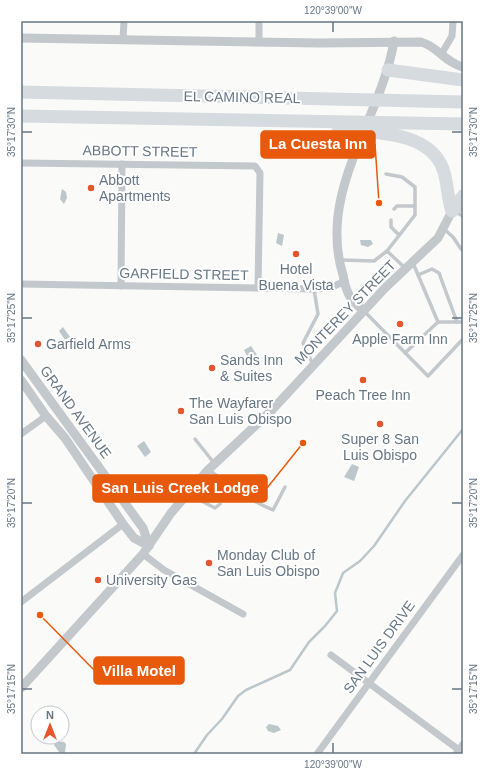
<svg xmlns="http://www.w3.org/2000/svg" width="484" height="775" font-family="Helvetica,sans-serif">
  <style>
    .water { fill: #bbc7cb }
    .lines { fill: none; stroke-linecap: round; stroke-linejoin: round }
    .stream { stroke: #bbc7cb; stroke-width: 2.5 }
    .service { stroke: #c3c8cc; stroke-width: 3.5 }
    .minor { stroke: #c3c8cc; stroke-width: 7 }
    .tertiary { stroke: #c3c8cc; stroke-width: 9 }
    .motorway { stroke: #d6dbdf; stroke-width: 13 }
    .ticks { fill: none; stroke: #657683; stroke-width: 1.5 }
    .poi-dot { fill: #e4572e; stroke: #fff; stroke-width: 1.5 }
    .labels { text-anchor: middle; stroke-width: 4; stroke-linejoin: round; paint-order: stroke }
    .street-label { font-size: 14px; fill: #657683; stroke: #fff }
    .poi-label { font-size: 14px; fill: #657683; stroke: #fff; text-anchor: start }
    .leader { fill: none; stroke: #e8590c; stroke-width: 1.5 }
    .callout-dot { fill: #e8590c; stroke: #fff; stroke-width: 1.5 }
    .callout { fill: #e8590c; stroke: #e8590c; stroke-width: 1.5 }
    .callout-label { font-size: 15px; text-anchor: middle; font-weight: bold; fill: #fff }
    .neatline { fill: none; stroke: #657683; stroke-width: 1.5 }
    .ticks-label { font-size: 10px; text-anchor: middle; fill: #657683 }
  </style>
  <rect width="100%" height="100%" fill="#fafaf8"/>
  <g class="water">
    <path d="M62,189l4,3 1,6 -3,6 -4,-5z"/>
    <path d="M278,233l6,2 -2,11 -6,-3z"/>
    <path d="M360,240h11l2,4 -5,3 -7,-2z"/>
    <path d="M63,327l7,10 -5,3 -6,-9z"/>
    <path d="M251,346l8,12 -8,6 -7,-14z"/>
    <path d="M144,441l7,11 -6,5 -8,-11z"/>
    <path d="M352,464l7,3 -5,14 -10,-4z"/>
    <path d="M269,724l9,2 3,4 -7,3 -6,-2 -2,-4z"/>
    <path d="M55,741l9,1 2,2 -1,9 -6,-1 -5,-7z"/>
  </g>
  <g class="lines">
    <path class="stream" d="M194,754l13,-19 15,-16 16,-23 8,-6 44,-20 19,-28 16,-16 12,-15 -2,-18 8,-20 17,-12 14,-15 31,-45 58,-72"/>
    <g class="service">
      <path d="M386,174l16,3 13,10v28l-28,36"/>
      <path d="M394,209l3,-3h18"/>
      <path d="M455,212l8,4"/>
      <path d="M391,220v7l8,8"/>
      <path d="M444,229l9,8 8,12"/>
      <path d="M342,260l32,1 13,-10 18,17"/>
      <path d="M418,275l14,-6 7,4 18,49"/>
      <path d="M364,311l64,65 35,-37"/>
      <path d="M438,322h25"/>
      <path d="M405,353l33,-31 -25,-59"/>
      <path d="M313,365l-10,-22 15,-29 -4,-25"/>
      <path d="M195,439l19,24"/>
      <path d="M209,470c21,16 40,30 64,40l12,-23"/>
      <path d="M188,494l27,14 5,-4"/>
      <path d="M229,495l6,-5"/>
    </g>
    <g class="minor">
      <path d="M123,39l1,-18"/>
      <path d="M259,41v-20"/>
      <path d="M442,53l10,-17 1,-15"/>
      <path d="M21,163l234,3 5,7 -2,115"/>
      <path d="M21,284l293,5 16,-1 15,-7"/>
      <path d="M121,286l1,-122"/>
      <path d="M21,434l25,-18"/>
      <path d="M143,554l21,16 79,44"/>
      <path d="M21,602l102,-78"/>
      <path d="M331,655l132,98"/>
      <path d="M317,754l146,-199"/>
      <path d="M456,754l7,-10"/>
    </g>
    <g class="tertiary">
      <path d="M21,38l298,5 102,-1c16,4 25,21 42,25"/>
      <path d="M363,311c-4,-5 -11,-10 -14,-16 -3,-6 -5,-14 -6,-20 -26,-84 38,-155 51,-234"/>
      <path d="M21,360l122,168 6,18"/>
      <path d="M21,380l25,36 19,22 58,86 11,14 15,8"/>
      <path d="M21,688l122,-134 28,-41 37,-43 64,-60 113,-122 53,-50 14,-27 5,-2"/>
    </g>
    <g class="motorway">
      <path d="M388,70l75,10"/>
      <path d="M21,92l442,10"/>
      <path d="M21,116l442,8"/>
      <path d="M338,127l3,2c34,4 88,2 102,40 5,14 4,28 9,42"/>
      <path d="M452,211l11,-15"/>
    </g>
  </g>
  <path class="ticks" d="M333,22v10M22,132h10M452,132h10M22,318h10M452,318h10M22,503h10M452,503h10M22,689h10M452,689h10M333,743v10"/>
  <g class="poi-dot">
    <circle cx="91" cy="188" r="4"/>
    <circle cx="296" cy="254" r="4"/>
    <circle cx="400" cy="324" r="4"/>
    <circle cx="38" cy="344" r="4"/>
    <circle cx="212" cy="368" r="4"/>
    <circle cx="363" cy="380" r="4"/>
    <circle cx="181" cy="411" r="4"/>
    <circle cx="380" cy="424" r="4"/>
    <circle cx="209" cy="563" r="4"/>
    <circle cx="98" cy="580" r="4"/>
  </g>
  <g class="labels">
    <g class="street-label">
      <text transform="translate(242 97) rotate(1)" y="5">EL CAMINO REAL</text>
      <text transform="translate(140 151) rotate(1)" y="5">ABBOTT STREET</text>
      <text transform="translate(184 274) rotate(1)" y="5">GARFIELD STREET</text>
      <text transform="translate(345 312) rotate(-46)" y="5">MONTEREY STREET</text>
      <text transform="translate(76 412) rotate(54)" y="5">GRAND AVENUE</text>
      <text transform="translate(379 647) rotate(-54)" y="5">SAN LUIS DRIVE</text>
    </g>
    <g class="poi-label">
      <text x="99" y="185">Abbott<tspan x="99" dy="16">Apartments</tspan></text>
      <text x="296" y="274" text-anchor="middle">Hotel<tspan x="296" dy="16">Buena Vista</tspan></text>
      <text x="400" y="344" text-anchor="middle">Apple Farm Inn</text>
      <text x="46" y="349">Garfield Arms</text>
      <text x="220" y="365">Sands Inn<tspan x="220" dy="16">&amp; Suites</tspan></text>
      <text x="363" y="400" text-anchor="middle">Peach Tree Inn</text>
      <text x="189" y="408">The Wayfarer<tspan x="189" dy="16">San Luis Obispo</tspan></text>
      <text x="380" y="444" text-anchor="middle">Super 8 San<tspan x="380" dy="16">Luis Obispo</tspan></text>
      <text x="217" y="560">Monday Club of<tspan x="217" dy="16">San Luis Obispo</tspan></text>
      <text x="106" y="585">University Gas</text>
    </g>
  </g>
  <path class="leader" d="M379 203L375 144M303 443L267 488M40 615L94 670"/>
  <g class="callout-dot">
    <circle cx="379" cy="203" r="4"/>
    <circle cx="303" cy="443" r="4"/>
    <circle cx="40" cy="615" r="4"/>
  </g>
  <g class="callout">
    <rect x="261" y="131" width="114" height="27" rx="4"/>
    <rect x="93" y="475" width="174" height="27" rx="4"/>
    <rect x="94" y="657" width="90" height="27" rx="4"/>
  </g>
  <g class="callout-label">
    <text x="318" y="149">La Cuesta Inn</text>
    <text x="180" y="493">San Luis Creek Lodge</text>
    <text x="139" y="676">Villa Motel</text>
  </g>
  <rect width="484" height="775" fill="none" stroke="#ffffff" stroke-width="44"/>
  <g transform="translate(50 725)"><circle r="19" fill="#ffffff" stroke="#c1c8cd"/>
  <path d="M0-3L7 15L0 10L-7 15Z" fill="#e4572e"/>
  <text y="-6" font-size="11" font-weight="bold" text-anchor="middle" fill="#657683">N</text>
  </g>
  <rect x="22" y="22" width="440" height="731" class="neatline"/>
  <g class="ticks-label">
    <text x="333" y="14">120°39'00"W</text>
    <text transform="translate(11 132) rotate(-90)" y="4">35°17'30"N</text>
    <text transform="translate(473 132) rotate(-90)" y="4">35°17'30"N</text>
    <text transform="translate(11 318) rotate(-90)" y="4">35°17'25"N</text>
    <text transform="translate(473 318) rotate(-90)" y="4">35°17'25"N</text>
    <text transform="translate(11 503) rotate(-90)" y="4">35°17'20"N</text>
    <text transform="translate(473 503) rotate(-90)" y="4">35°17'20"N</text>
    <text transform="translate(11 689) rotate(-90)" y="4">35°17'15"N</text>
    <text transform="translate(473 689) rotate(-90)" y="4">35°17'15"N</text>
    <text x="333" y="768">120°39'00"W</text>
  </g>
</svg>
